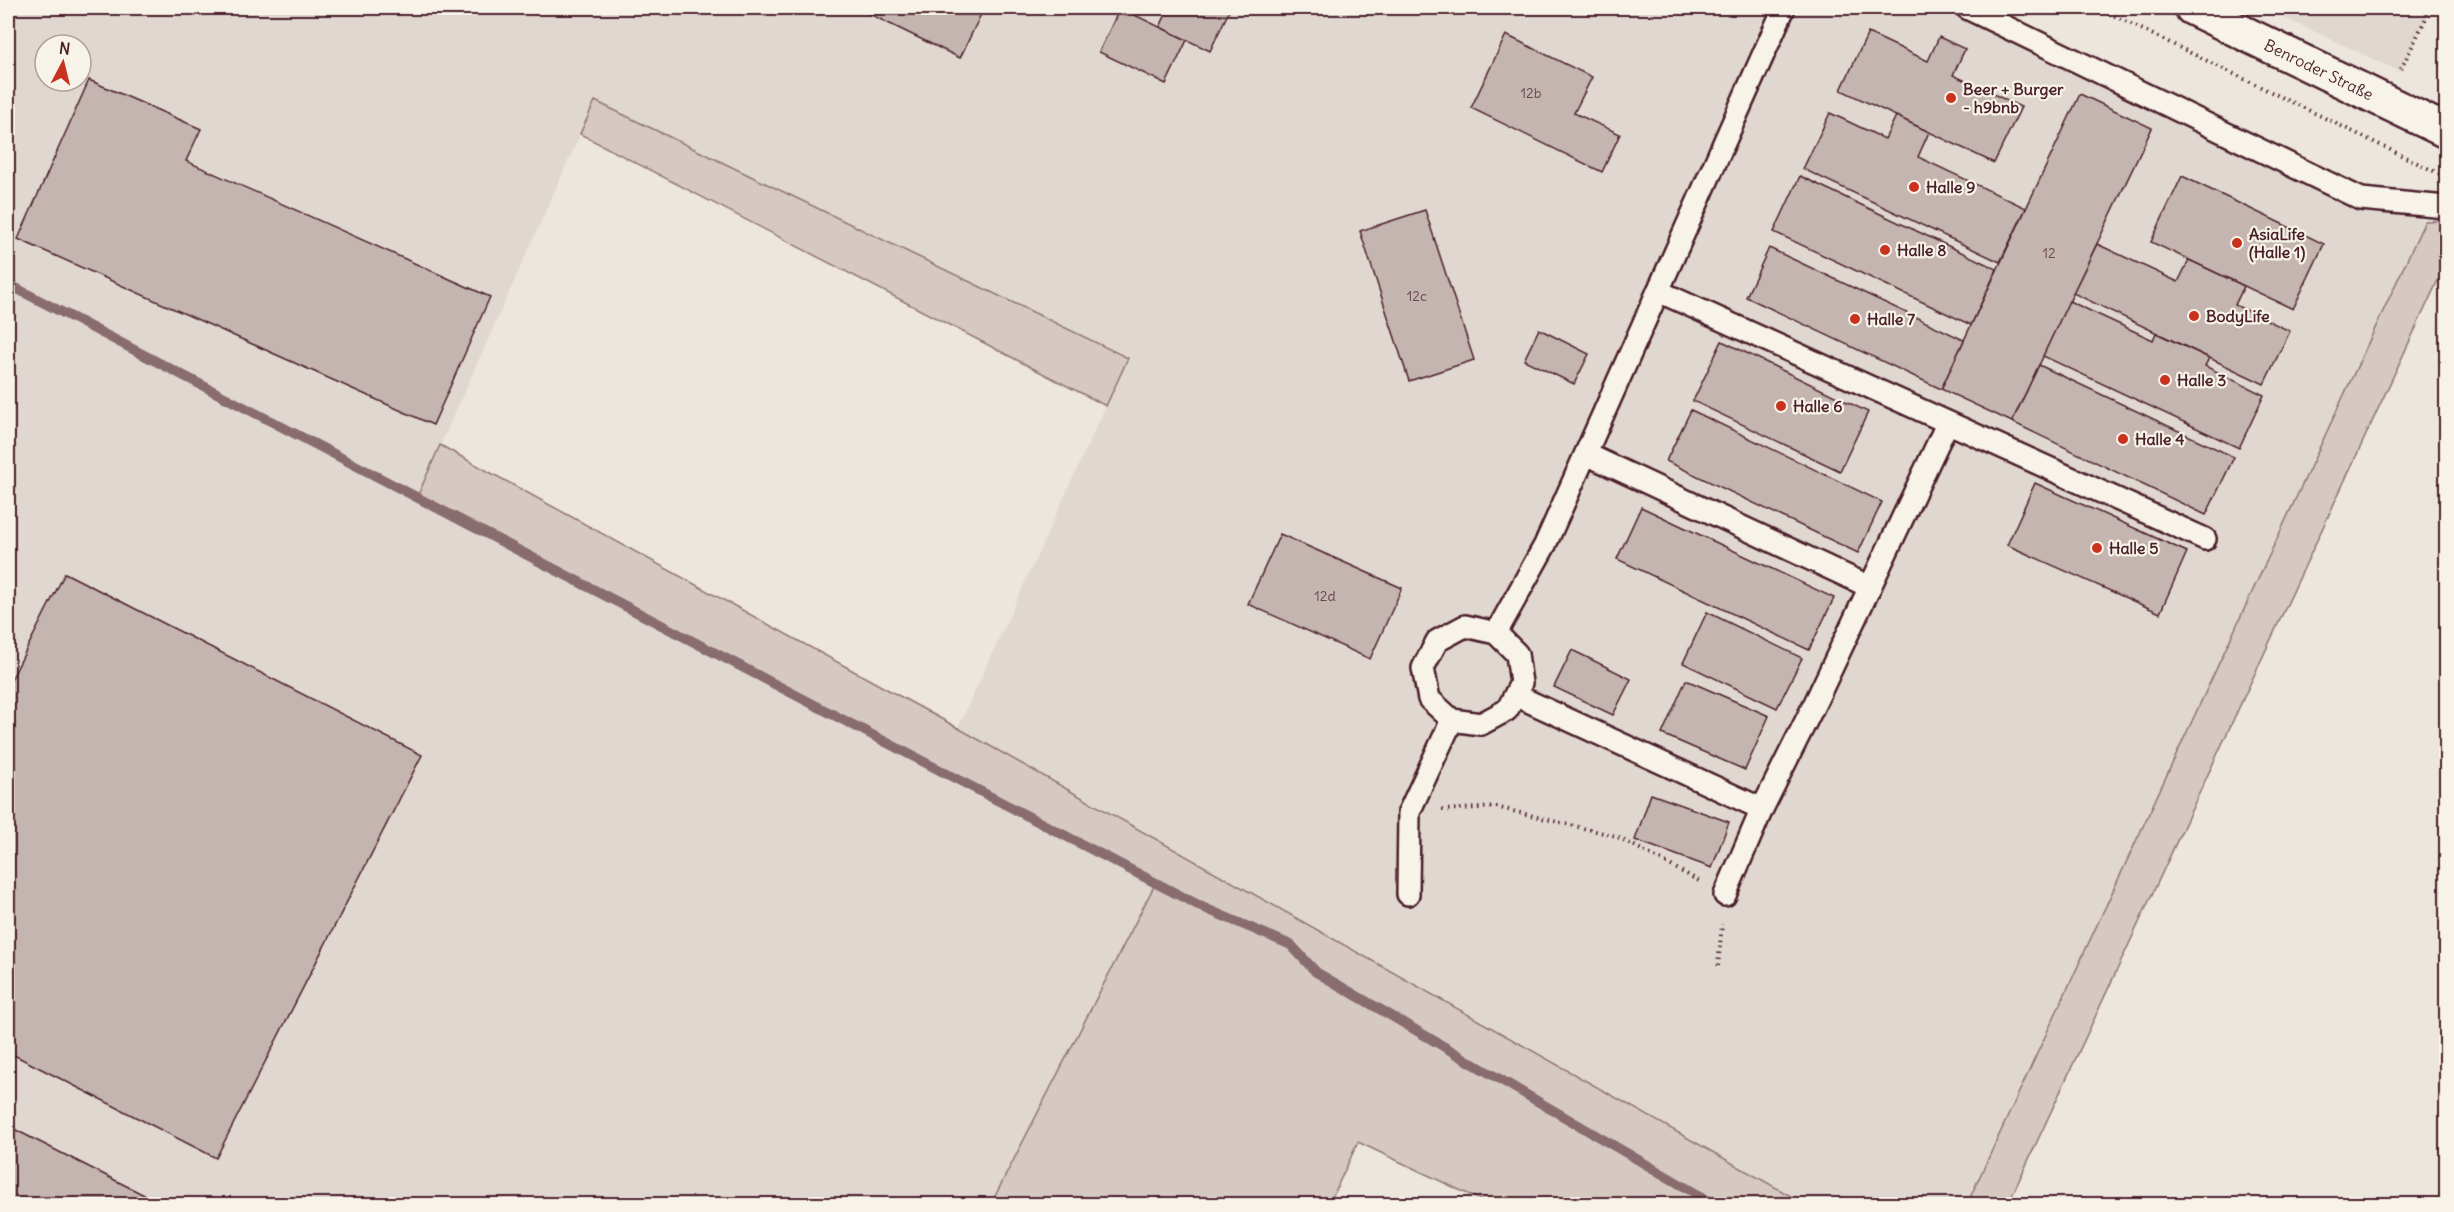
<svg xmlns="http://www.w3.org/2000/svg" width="2454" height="1212" font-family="Delius,sans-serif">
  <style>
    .built { fill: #e0d7d0; fill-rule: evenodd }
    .green { fill: #d5c9c2; stroke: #907476; stroke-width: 1.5 }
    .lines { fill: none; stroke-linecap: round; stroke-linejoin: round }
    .stream { stroke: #896c6f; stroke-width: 10 }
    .building { fill: #c4b5b0; stroke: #4a1f2b; stroke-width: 1.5 }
    .lane-casing { stroke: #4a1f2b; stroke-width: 26 }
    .secondary-casing { stroke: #4a1f2b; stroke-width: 38 }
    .path { stroke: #4a1f2b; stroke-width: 4; stroke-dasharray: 1.5 4.5; stroke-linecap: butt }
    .lane { stroke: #f7f3e8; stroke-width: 21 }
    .secondary { stroke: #f7f3e8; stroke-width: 33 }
    .poi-dot { fill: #c8321e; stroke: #f7f3e8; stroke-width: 2 }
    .labels { text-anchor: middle; stroke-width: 4.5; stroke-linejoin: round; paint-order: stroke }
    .number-label { font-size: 14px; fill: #68444c }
    .street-label { font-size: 16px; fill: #4a1f2b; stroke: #f7f3e8 }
    .poi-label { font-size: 16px; font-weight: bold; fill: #4a1f2b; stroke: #f7f3e8; text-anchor: start }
  </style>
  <rect width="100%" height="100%" fill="#ece6dd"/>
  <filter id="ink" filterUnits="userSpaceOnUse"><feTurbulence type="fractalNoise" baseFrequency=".0167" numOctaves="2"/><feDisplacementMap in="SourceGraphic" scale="12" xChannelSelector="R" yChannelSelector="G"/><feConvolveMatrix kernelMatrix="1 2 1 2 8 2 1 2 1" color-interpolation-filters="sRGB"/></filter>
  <g filter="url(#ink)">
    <g class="built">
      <path d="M8,8h1985l432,213 -458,983h-162l-847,-476 170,-370 -533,-257 -177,394 738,387 -165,322h-983zM45,45h36v36h-36z"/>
      <path d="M2264,8h167l-30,64z"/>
    </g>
    <g class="green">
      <path d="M595,101l533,257 -22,48 -526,-272z"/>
      <path d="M2446,220v43l-438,941h-41l458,-983z"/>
      <path d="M440,445l518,283 847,476h-316l-131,-62 -29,62h-338l165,-322 -738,-387z"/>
    </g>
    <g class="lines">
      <path class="stream" d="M8,284l1194,623 89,38 25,27 398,232"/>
    </g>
    <g class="building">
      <path d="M857,8h127l-24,50z"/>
      <path d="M1120,8l67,32 -21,44 -67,-32z"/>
      <path d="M1169,8h58l3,1 -20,42 -50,-24z"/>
      <path d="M1868,33l60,28 11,-24 26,12 -12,26 68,32 -27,56 -153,-73z"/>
      <path d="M1506,35l86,42 -18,36 46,21 -18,38 -131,-64z"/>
      <path d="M89,80l112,49 -15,32 304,136 -57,128 -415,-186z"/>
      <path d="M2080,94l72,34 -140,294 -71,-33z"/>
      <path d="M1830,113l55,26 11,-23 33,16 -11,25 108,51 -26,54 -197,-93z"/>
      <path d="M1800,176l197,93 -26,56 -197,-93z"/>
      <path d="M2182,176l142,68 -31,65 -142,-67z"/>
      <path d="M1425,210l49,150 -65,21 -49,-150z"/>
      <path d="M2097,244l81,38 11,-22 55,26 -9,19 55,26 -26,53 -191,-91z"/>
      <path d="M1769,248l195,92 -23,49 -195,-92z"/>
      <path d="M2069,301l84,39 3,-7 53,25 -4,8 59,29 -25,53 -196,-92z"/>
      <path d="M1539,329l50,25 -15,30 -50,-24z"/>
      <path d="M1722,341l146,71 -28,59 -147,-70z"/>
      <path d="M2039,365l195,92 -28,58 -194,-93z"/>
      <path d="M1691,410l191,92 -24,51 -192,-92z"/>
      <path d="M2035,483l152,69 -27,61 -153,-68z"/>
      <path d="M1641,507l193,91 -25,52 -192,-91z"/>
      <path d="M1280,534l122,54 -32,71 -122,-55z"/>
      <path d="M65,573l357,182 -206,403 -208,-106v-366z"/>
      <path d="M1707,612l95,46 -25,50 -94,-45z"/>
      <path d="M1572,650l59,29 -18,36 -59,-28z"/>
      <path d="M1686,680l83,36 -24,54 -83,-36z"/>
      <path d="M1651,794l78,28 -17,46 -77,-28z"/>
      <path d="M8,1126l154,78h-154z"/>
    </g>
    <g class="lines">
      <g class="lane-casing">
        <g id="lane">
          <path d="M1967,8l394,191 85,8"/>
          <path d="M1658,291l547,248"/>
          <path d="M1586,454l284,133"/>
          <path d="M1465,626l31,7 21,21 4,29 -6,12 -8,15 -26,14 -29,-4 -23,-21 -6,-31 14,-27z"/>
          <path d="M1496,633l49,-88 239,-537"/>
          <path d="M1515,695l247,114"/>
          <path d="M1408,894l1,-82 43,-92"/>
          <path d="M1725,895l37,-86 54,-108 131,-277"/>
        </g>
      </g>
      <g class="secondary-casing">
        <g id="secondary">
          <path id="s1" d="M2192,8l254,123"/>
        </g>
      </g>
      <g class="path">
        <path d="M2098,8l342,166"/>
        <path d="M2401,69l30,-61"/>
        <path d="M1442,810l54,-3 120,29 83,45"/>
        <path d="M1718,966l4,-42"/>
      </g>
      <use href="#lane" class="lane"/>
      <use href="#secondary" class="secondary"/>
    </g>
  </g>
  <g class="poi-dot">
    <circle cx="1951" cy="98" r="6"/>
    <circle cx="1914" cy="187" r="6"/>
    <circle cx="2237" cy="243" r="6"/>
    <circle cx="1885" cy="250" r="6"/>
    <circle cx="2194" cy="316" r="6"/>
    <circle cx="1855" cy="319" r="6"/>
    <circle cx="2165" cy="380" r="6"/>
    <circle cx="1781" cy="406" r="6"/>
    <circle cx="2123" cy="439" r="6"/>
    <circle cx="2097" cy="548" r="6"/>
  </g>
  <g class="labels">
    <g class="number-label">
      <text x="1531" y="98">12b</text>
      <text x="2049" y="258">12</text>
      <text x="1417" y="301">12c</text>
      <text x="1325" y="601">12d</text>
    </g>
    <g class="street-label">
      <text dy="6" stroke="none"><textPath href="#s1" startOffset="141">Benroder Straße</textPath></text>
    </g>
    <g class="poi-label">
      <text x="1963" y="95">Beer + Burger<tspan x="1963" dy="18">- h9bnb</tspan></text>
      <text x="1926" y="193">Halle 9</text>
      <text x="2249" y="240">AsiaLife<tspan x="2249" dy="18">(Halle 1)</tspan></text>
      <text x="1897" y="256">Halle 8</text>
      <text x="2206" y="322">BodyLife</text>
      <text x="1867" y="325">Halle 7</text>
      <text x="2177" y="386">Halle 3</text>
      <text x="1793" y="412">Halle 6</text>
      <text x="2135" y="445">Halle 4</text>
      <text x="2109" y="554">Halle 5</text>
    </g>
  </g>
  <rect width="2454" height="1212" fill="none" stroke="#f7f3e8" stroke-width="30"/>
  <rect x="15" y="15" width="2424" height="1182" fill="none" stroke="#4a1f2b" stroke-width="2" filter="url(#ink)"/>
  <g transform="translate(63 63) rotate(7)"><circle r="28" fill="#f7f3e8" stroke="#b29e9c" stroke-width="1.5"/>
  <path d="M0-4.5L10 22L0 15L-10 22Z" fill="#c8321e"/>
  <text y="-9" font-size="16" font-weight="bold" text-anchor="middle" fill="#4a1f2b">N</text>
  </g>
</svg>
